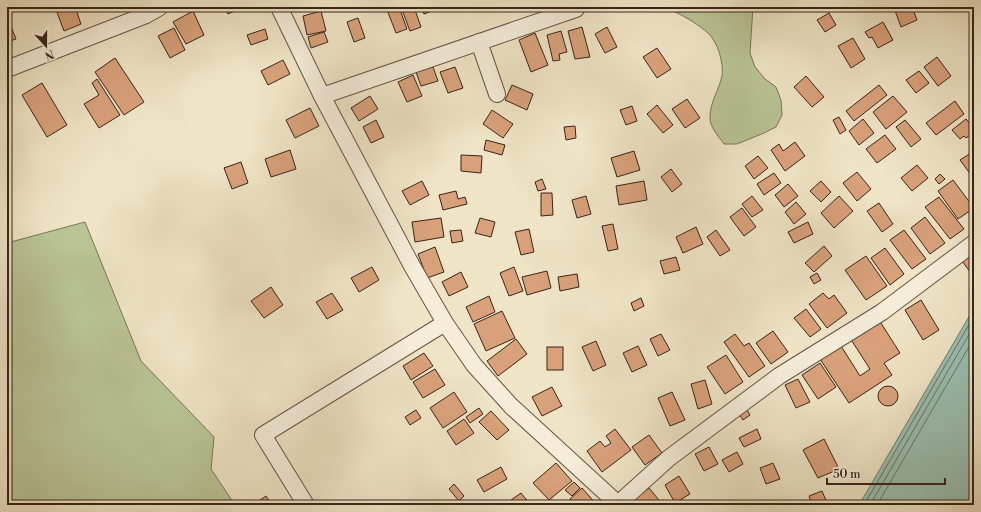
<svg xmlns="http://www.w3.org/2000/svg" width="981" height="512" font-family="'Libre Bodoni',serif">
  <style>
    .green { fill: #b9c495; stroke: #797457 }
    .water { fill: #9abfb0; stroke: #738174 }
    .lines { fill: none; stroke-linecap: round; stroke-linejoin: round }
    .shore { stroke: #6a7264; stroke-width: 1 }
    .building { fill: #d9a17a; stroke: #392419 }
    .street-casing { stroke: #665444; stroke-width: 18 }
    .street { stroke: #f5edda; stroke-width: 16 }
  </style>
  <rect width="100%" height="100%" fill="#efe4c6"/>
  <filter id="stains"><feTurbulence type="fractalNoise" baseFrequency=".005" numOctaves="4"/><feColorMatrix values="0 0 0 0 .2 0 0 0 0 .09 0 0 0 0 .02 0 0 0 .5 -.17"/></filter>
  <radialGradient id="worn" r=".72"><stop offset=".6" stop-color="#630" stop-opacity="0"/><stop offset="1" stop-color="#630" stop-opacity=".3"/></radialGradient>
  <g class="green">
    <path d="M657,7h96l-3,46 5,14 10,12 11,8 5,13 1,15 -6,12 -12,6 -27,11h-13c-5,-7 -15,-18 -14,-27 0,-15 9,-27 12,-41 2,-12 -4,-34 -14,-43 -9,-8 -22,-16 -33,-21 -6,-2 -12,-3 -18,-5z"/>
    <path d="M85,222l56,139 73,76 -3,32 24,36h-228v-262z"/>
  </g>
  <path class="water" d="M974,308v197h-115z"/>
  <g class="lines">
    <g class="shore">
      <path d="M864,505l110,-189"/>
      <path d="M870,505l104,-179"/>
      <path d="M877,505l97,-167"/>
    </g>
  </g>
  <g class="building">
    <path d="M55,7h20l6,17 -17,7z"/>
    <path d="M225,7h18l-15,7z"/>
    <path d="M397,7h2l8,22 -11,4 -9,-23z"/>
    <path d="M401,7h13l7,20 -11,4z"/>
    <path d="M421,7h16v2l-13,5z"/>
    <path d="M896,7h16l5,13 -16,7 -7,-19z"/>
    <path d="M193,11l11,24 -18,9 -13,-22z"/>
    <path d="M321,11l5,20 -19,4 -4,-19z"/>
    <path d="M829,13l7,12 -11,7 -8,-12z"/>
    <path d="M358,18l7,20 -11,4 -7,-20z"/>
    <path d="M883,22l10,18 -15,8 -6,-11 -3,1 -4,-6z"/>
    <path d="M10,24l6,15 -9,3v-17z"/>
    <path d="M582,27l8,30 -15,2 -7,-28z"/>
    <path d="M607,27l10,20 -12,6 -10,-19z"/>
    <path d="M174,28l11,22 -15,8 -12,-22z"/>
    <path d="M265,29l3,10 -17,6 -4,-10z"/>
    <path d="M561,31l6,21 -8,2 1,6 -7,1 -6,-26z"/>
    <path d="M324,32l4,10 -17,6 -3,-11z"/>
    <path d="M535,33l13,32 -17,7 -12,-32z"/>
    <path d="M853,38l12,21 -14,9 -13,-22z"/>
    <path d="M657,48l14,21 -14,9 -14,-21z"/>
    <path d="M937,57l14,19 -13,10 -14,-19z"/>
    <path d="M115,58l29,44 -20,13 -29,-43z"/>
    <path d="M283,60l7,14 -22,11 -7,-14z"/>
    <path d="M433,67l5,14 -17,5 -5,-14z"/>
    <path d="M455,67l8,21 -15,5 -8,-21z"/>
    <path d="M919,71l10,12 -13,10 -10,-13z"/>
    <path d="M413,75l9,21 -15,6 -9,-20z"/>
    <path d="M806,76l18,21 -12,10 -18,-20z"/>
    <path d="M97,79l23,36 -21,13 -15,-24 15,-9 -7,-12z"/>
    <path d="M42,83l25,42 -20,12 -25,-42z"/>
    <path d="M512,85l21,9 -6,16 -22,-10z"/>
    <path d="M879,85l8,10 -33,26 -8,-10z"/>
    <path d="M370,96l8,13 -19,12 -8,-13z"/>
    <path d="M893,96l14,16 -21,17 -13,-17z"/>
    <path d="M687,99l13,19 -15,10 -13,-19z"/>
    <path d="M955,101l9,13 -28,21 -10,-12z"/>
    <path d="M657,105l16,20 -10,8 -16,-19z"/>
    <path d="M632,106l5,15 -11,4 -6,-15z"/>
    <path d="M310,108l9,18 -24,12 -9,-18z"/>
    <path d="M492,110l21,14 -10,14 -20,-14z"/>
    <path d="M839,117l7,13 -6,4 -7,-14z"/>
    <path d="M863,119l11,14 -15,12 -10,-14z"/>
    <path d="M966,119l8,10v3l-8,6 -2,-2 -4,3 -8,-9z"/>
    <path d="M376,120l8,17 -13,6 -8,-16z"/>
    <path d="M905,120l16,19 -10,8 -15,-20z"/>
    <path d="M575,126l1,12 -10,2 -2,-13z"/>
    <path d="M885,135l11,14 -19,14 -11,-14z"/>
    <path d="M486,140l19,5 -3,10 -18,-5z"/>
    <path d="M795,142l10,14 -20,15 -14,-21 8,-6 4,7z"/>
    <path d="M290,150l6,19 -25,8 -6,-18z"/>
    <path d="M634,151l6,19 -23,7 -6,-19z"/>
    <path d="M974,151v28l-14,-19z"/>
    <path d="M461,155l21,1 -1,17 -20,-2z"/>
    <path d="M758,156l10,12 -14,11 -9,-13z"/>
    <path d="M241,162l7,21 -16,6 -8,-21z"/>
    <path d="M917,165l11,13 -16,13 -11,-13z"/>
    <path d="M671,169l11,15 -10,8 -11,-15z"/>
    <path d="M857,172l14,17 -14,12 -14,-18z"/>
    <path d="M774,173l7,10 -17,12 -7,-11z"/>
    <path d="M940,174l5,5 -6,5 -4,-5z"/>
    <path d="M542,179l4,10 -8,2 -3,-9z"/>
    <path d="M953,180l21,28 -16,11 -20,-28z"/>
    <path d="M422,181l7,14 -19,10 -8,-14z"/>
    <path d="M644,181l3,19 -28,5 -3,-19z"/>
    <path d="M821,181l10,11 -10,10 -11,-11z"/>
    <path d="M788,184l10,12 -14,11 -9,-12z"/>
    <path d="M456,191l2,8 7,-2 2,7 -24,6 -4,-15z"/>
    <path d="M541,193h11l1,22 -12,1z"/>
    <path d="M586,196l5,18 -14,4 -5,-18z"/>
    <path d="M752,196l11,14 -11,7 -10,-13z"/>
    <path d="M839,196l14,15 -19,17 -13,-15z"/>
    <path d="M939,197l25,32 -14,10 -25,-32z"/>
    <path d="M796,202l10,12 -12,10 -9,-12z"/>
    <path d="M879,203l14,21 -11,8 -15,-21z"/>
    <path d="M742,208l14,19 -12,9 -14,-19z"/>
    <path d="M925,217l20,26 -15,11 -19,-26z"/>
    <path d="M441,218l3,19 -29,5 -3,-20z"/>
    <path d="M480,218l15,4 -4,15 -16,-4z"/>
    <path d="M808,222l5,12 -19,9 -6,-11z"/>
    <path d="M613,224l5,25 -10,2 -6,-25z"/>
    <path d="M696,227l7,17 -20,9 -7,-16z"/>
    <path d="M529,229l5,23 -13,3 -6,-23z"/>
    <path d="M461,230l2,11 -11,2 -2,-12z"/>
    <path d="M716,230l14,20 -10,6 -13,-19z"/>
    <path d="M904,230l22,29 -14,10 -22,-29z"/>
    <path d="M974,245v32l-15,-20z"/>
    <path d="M824,246l8,10 -18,16 -9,-9z"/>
    <path d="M435,247l9,25 -17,6 -9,-24z"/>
    <path d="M885,248l19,26 -14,11 -19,-27z"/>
    <path d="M866,256l21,30 -21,14 -21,-30z"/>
    <path d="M676,257l4,13 -16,4 -4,-13z"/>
    <path d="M372,267l7,13 -20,12 -8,-14z"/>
    <path d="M514,267l9,24 -14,5 -9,-23z"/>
    <path d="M547,271l4,17 -24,7 -5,-18z"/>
    <path d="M461,272l7,15 -19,9 -7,-14z"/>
    <path d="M817,273l4,7 -7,4 -4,-7z"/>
    <path d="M577,274l2,13 -19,4 -2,-14z"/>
    <path d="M271,287l12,18 -19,13 -13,-17z"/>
    <path d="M332,293l11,17 -16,9 -11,-17z"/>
    <path d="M823,293l6,6 5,-4 13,18 -20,15 -18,-24z"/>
    <path d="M489,296l6,16 -22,10 -7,-15z"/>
    <path d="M641,298l3,8 -10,5 -3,-8z"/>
    <path d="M921,300l18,30 -16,10 -18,-30z"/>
    <path d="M806,309l15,20 -11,8 -16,-19z"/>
    <path d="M502,311l13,27 -29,13 -12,-27z"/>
    <path d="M879,320l21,33 -16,10 8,12 -43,28 -29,-44 21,-13 19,30 10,-7 -20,-31z"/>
    <path d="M773,331l15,21 -17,12 -15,-21z"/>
    <path d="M661,334l9,16 -12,6 -8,-17z"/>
    <path d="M735,334l9,12 5,-3 16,23 -16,11 -25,-35z"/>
    <path d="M516,339l11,15 -29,22 -11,-15z"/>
    <path d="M596,341l10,24 -13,6 -11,-24z"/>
    <path d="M638,346l9,19 -15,7 -9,-19z"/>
    <rect x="547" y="347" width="16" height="23"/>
    <path d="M424,353l9,13 -22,14 -8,-14z"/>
    <path d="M726,355l17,27 -18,12 -18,-27z"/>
    <path d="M820,363l16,24 -18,12 -16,-24z"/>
    <path d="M435,369l10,16 -22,13 -10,-16z"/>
    <path d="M798,379l12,23 -14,6 -11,-23z"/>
    <path d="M705,380l7,24 -14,5 -7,-25z"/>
    <circle cx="888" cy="396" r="10"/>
    <path d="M552,387l10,19 -20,10 -10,-19z"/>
    <path d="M454,392l13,20 -24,16 -13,-20z"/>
    <path d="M672,392l13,28 -15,6 -12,-28z"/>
    <path d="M745,406l5,9 -7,5 -6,-9z"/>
    <path d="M479,408l4,6 -13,9 -4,-6z"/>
    <path d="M416,410l5,8 -11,7 -5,-8z"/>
    <path d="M491,411l18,19 -12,10 -18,-18z"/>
    <path d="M464,419l10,14 -18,12 -9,-14z"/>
    <path d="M615,429l16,21 -29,22 -15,-21 13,-10 5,6 6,-4 -5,-7z"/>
    <path d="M757,429l4,10 -17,8 -5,-9z"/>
    <path d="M649,435l13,18 -17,12 -13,-18z"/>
    <path d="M824,439l15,30 -21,9 -15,-28z"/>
    <path d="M709,447l9,17 -14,7 -9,-17z"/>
    <path d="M737,452l6,12 -14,8 -7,-12z"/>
    <path d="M556,463l16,18 -23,19 -16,-17z"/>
    <path d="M773,463l7,16 -14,5 -6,-16z"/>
    <path d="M501,467l6,12 -23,13 -7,-12z"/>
    <path d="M679,476l11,18 -15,9 -10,-18z"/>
    <path d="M574,482l6,6 -8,8 -7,-6z"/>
    <path d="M454,484l10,12 -5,5 -10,-12z"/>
    <path d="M582,488l15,17h-22l-5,-6z"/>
    <path d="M649,488l14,17h-25l-4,-6z"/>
    <path d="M822,491l6,14h-16l-3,-9z"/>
    <path d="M521,493l9,11 -26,1z"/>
    <path d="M266,496l6,9h-19z"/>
  </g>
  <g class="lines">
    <g class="street-casing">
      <g id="street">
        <path d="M279,7l43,89 90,170 33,57 29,42 37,41 108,99"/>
        <path d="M479,42l18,52"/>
        <path d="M7,69l139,-54 14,-8"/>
        <path d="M322,96l254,-87"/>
        <path d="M618,504l51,-46 110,-82 103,-64 92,-69"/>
        <path d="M306,505l-43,-70 182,-112"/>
      </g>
    </g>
    <use href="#street" class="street"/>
  </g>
  <rect width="981" height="512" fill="none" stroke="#efe4c6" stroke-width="24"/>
  <rect x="8" y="8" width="965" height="496" fill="none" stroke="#392419" stroke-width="2"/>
  <rect x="12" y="12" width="957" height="488" fill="none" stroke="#392419"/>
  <g transform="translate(46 46) rotate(159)" stroke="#f5edda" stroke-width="3" paint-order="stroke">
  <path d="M0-3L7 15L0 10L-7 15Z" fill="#392419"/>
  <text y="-6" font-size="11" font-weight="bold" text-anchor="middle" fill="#392419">N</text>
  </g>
  <path d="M827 478v6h118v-6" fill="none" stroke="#392419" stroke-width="2"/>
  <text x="833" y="478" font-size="12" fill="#392419" stroke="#f5edda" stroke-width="3" paint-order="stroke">50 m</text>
  <rect width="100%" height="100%" filter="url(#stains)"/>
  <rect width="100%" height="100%" fill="url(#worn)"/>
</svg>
